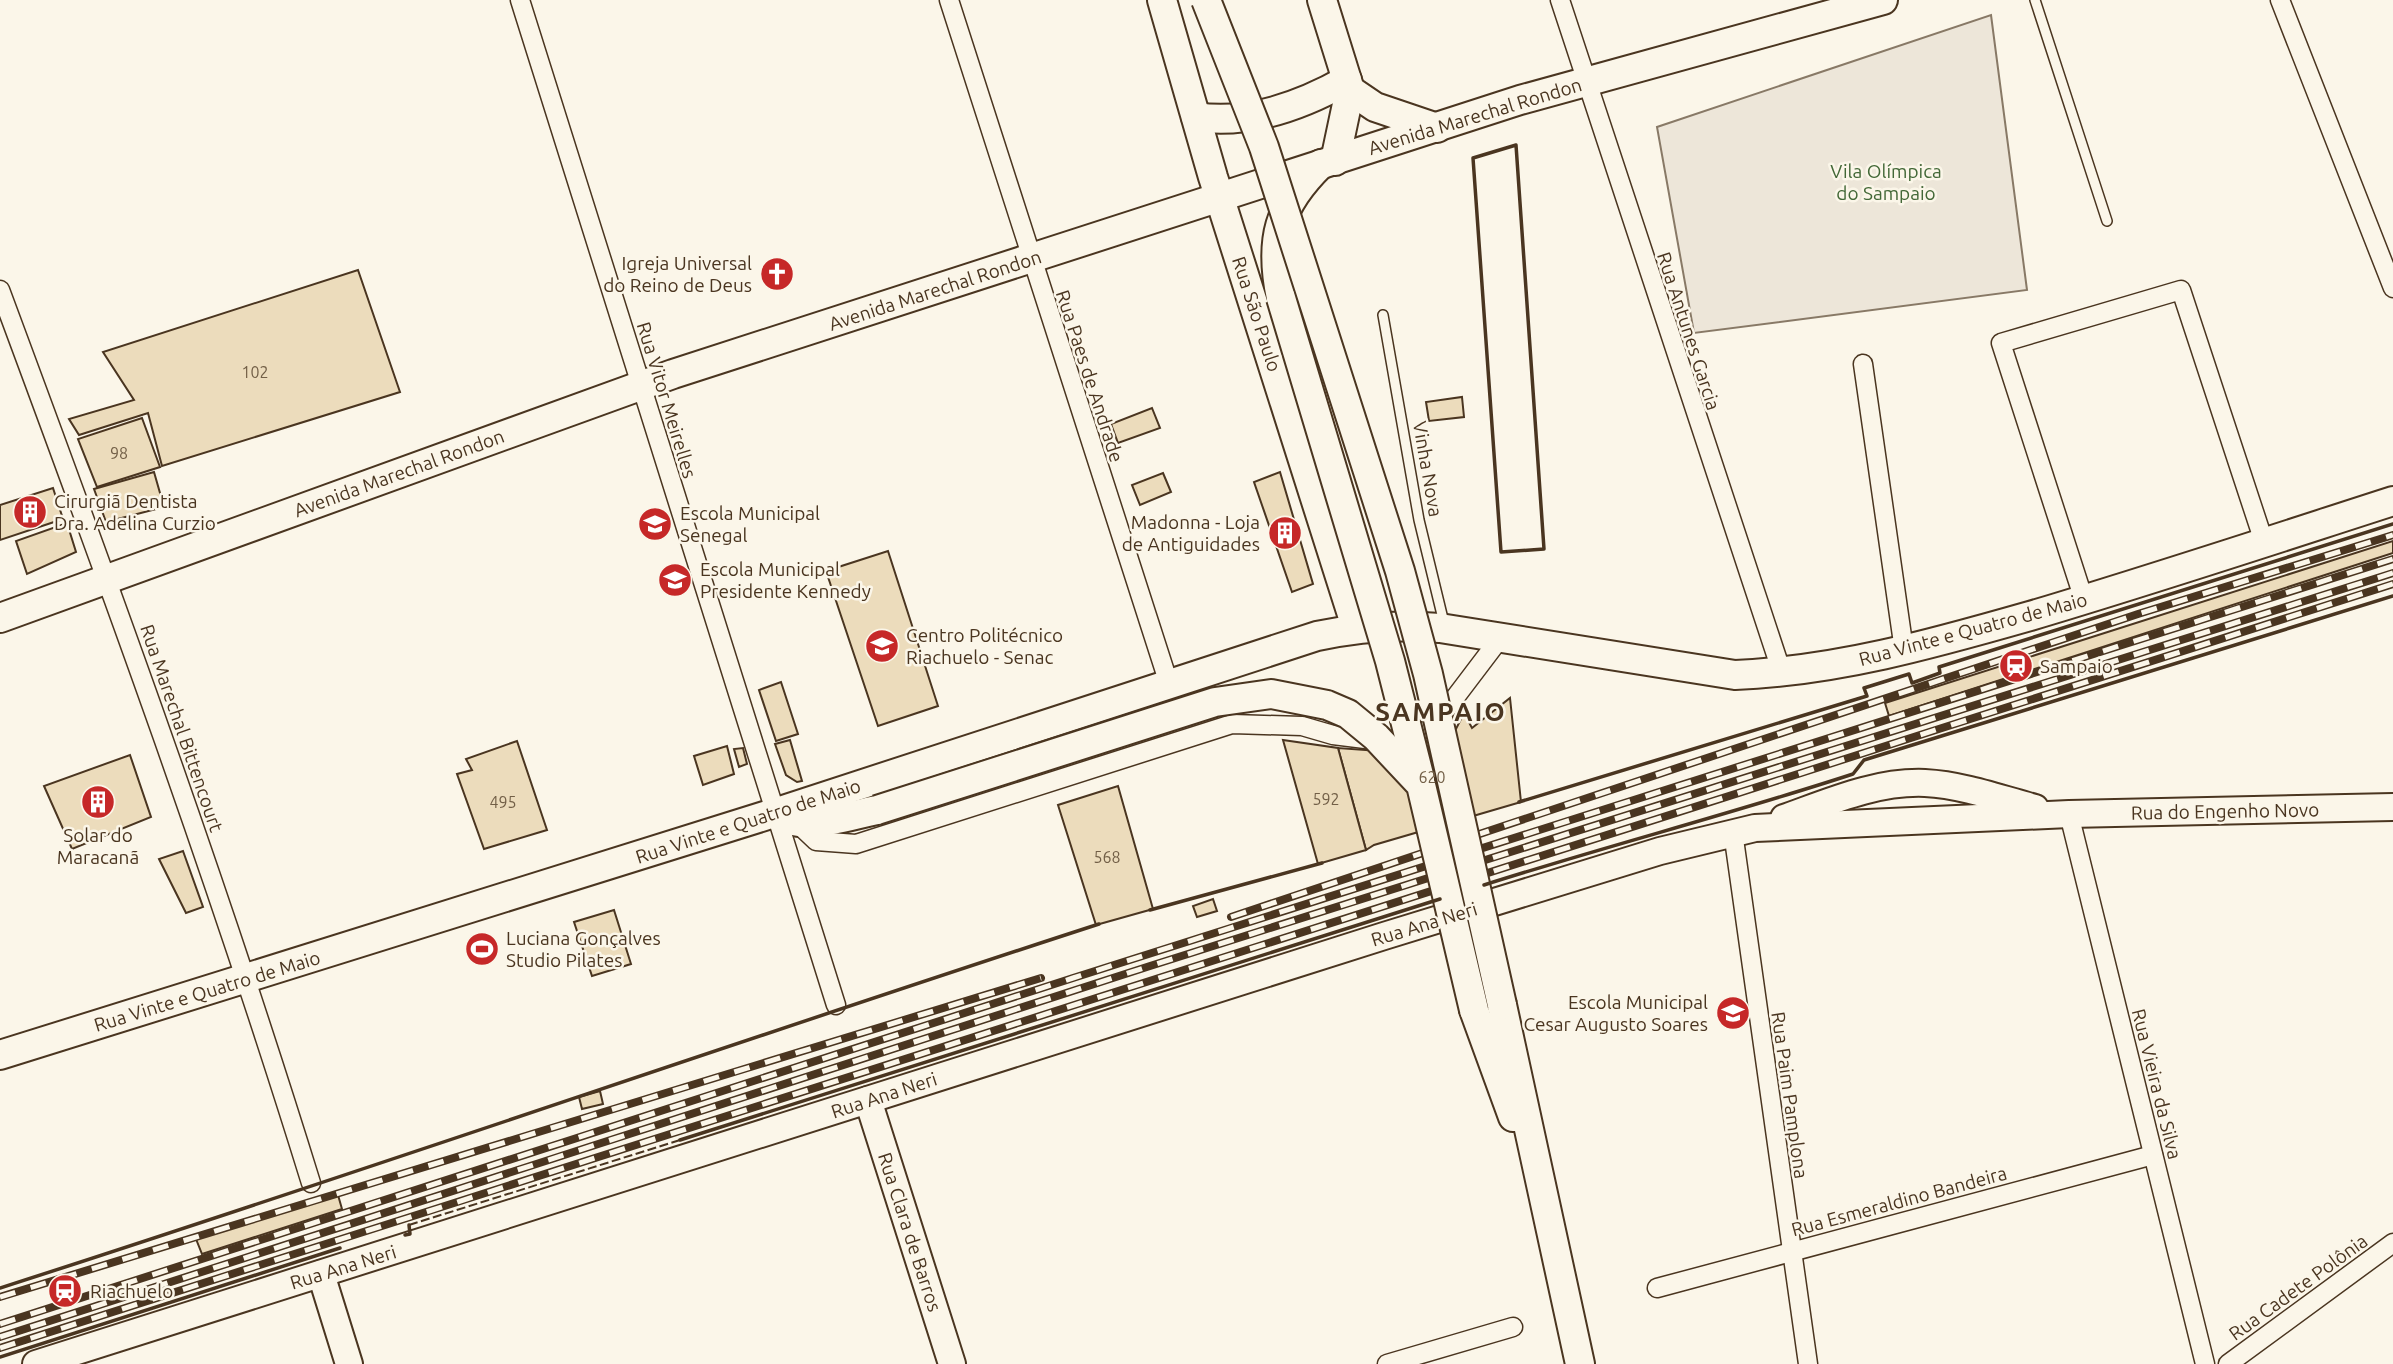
<svg xmlns="http://www.w3.org/2000/svg" width="2393" height="1364" font-family="Ubuntu,sans-serif">
  <style>
    .green { fill: #ede6d9; stroke: #887966; stroke-width: 2 }
    .building { fill: #ecdcbc; stroke: #4a3520; stroke-width: 2 }
    .lines { fill: none; stroke-linecap: round; stroke-linejoin: round }
    .lane-casing { stroke: #4a3520; stroke-width: 12 }
    .street-casing { stroke: #4a3520; stroke-width: 21 }
    .secondary-casing { stroke: #4a3520; stroke-width: 30 }
    .primary-casing { stroke: #4a3520; stroke-width: 32 }
    .lane { stroke: #fbf6e9; stroke-width: 9 }
    .street { stroke: #fbf6e9; stroke-width: 18 }
    .secondary { stroke: #fbf6e9; stroke-width: 26 }
    .primary { stroke: #fbf6e9; stroke-width: 28 }
    .rail-casing { stroke: #4a3520; stroke-width: 8 }
    .rail { stroke: #fbf6e9; stroke-width: 5; stroke-dasharray: 16; stroke-linecap: butt }
    .primary-bridge-casing { stroke: #4a3520; stroke-width: 32; stroke-linecap: butt }
    .primary-bridge { stroke: #fbf6e9; stroke-width: 28 }
    .fence { stroke: #4a3520; stroke-width: 2; stroke-dasharray: 9 3.5; stroke-linecap: butt }
    .wall { stroke: #4a3520; stroke-width: 3.5 }
    .labels { text-anchor: middle; stroke-width: 5; stroke-linejoin: round; paint-order: stroke }
    .number-label { font-size: 16px; fill: #725f47 }
    .street-label { font-size: 19px; fill: #4a3520; stroke: #fbf6e9 }
    .park-label { font-size: 19px; fill: #436837; stroke: #fbf6e9 }
    .poi-label { font-size: 19px; fill: #4a3520; stroke: #fbf6e9; text-anchor: start }
    .district-label { font-size: 26px; font-weight: bold; letter-spacing: 2px; fill: #4a3520; stroke: #fbf6e9 }
  </style>
  <rect width="100%" height="100%" fill="#fbf6e9"/>
  <path class="green" d="M1991,15l36,275 -333,43 -37,-206z"/>
  <g class="building">
    <path d="M358,270l42,122 -238,74 -14,-53 -69,22 -10,-16 65,-19 -31,-48z"/>
    <path d="M1462,397l2,20 -35,4 -3,-19z"/>
    <path d="M1152,408l8,20 -42,15 -7,-19z"/>
    <path d="M142,418l18,49 -63,20 -19,-48z"/>
    <path d="M154,472l10,35 -58,15 -12,-33z"/>
    <path d="M1280,472l33,112 -21,8 -38,-110z"/>
    <path d="M1163,473l8,19 -31,13 -8,-20z"/>
    <path d="M53,488l10,31 -63,21v-35z"/>
    <path d="M67,523l9,29 -49,22 -11,-33z"/>
    <path d="M2393,541v12l-504,163 -4,-13z"/>
    <path d="M888,551l50,155 -60,20 -52,-155z"/>
    <path d="M781,682l17,52 -22,7 -17,-51z"/>
    <path d="M1510,698l11,104 -147,43 -8,5 -28,-102 69,5 30,-6 19,-18 8,-16 8,15z"/>
    <path d="M790,740l12,41 -5,1 -11,-7 -11,-31z"/>
    <path d="M1283,740l55,8 28,102 -48,14z"/>
    <path d="M517,741l30,89 -63,19 -27,-75 15,-4 -6,-11z"/>
    <path d="M727,746l7,28 -31,11 -9,-29z"/>
    <path d="M743,748l4,16 -8,3 -5,-18z"/>
    <path d="M130,755l21,62 -79,32 -28,-63z"/>
    <path d="M1118,786l35,123 -57,16 -38,-120z"/>
    <path d="M183,851l20,56 -17,6 -27,-54z"/>
    <path d="M1213,899l4,12 -20,6 -4,-11z"/>
    <path d="M614,910l17,54 -39,12 -18,-54z"/>
    <path d="M600,1091l3,13 -21,5 -3,-12z"/>
    <path d="M338,1195l4,14 -140,45 -6,-15z"/>
  </g>
  <g class="lines">
    <g class="lane-casing">
      <g id="lane">
        <path d="M2035,0l72,221"/>
        <path d="M1383,315l36,205 25,103"/>
      </g>
    </g>
    <g class="street-casing">
      <g id="street">
        <path d="M520,0l316,1005"/>
        <path d="M949,0l220,684"/>
        <path d="M1560,0l222,673"/>
        <path d="M2280,0l113,288"/>
        <path d="M0,290c110,296 218,592 311,893"/>
        <path d="M1863,364l41,286"/>
        <path d="M2084,600l-83,-257 180,-53 83,252"/>
        <path d="M2069,814l136,550"/>
        <path d="M797,823l19,18 40,3 376,-120 70,2 31,9 64,8 35,-15 69,-91"/>
        <path d="M1733,832l75,532"/>
        <path d="M1657,1288l496,-133"/>
        <path d="M1387,1364l126,-37"/>
        <path d="M2228,1364l165,-121"/>
      </g>
    </g>
    <g class="secondary-casing">
      <g id="secondary">
        <path d="M1784,818c45,-16 92,-37 141,-35 37,2 74,15 110,25"/>
        <path d="M868,1100l84,264"/>
        <path d="M321,1274l28,90"/>
        <path d="M36,1364l1348,-428 276,-85 95,-23 314,-14 324,-7"/>
      </g>
    </g>
    <g class="primary-casing">
      <g id="primary">
        <path d="M1162,0l51,177 143,450"/>
        <path d="M1322,0l28,90 -15,71"/>
        <path d="M1350,90l25,17 62,21"/>
        <path d="M1196,117c52,8 105,-11 151,-37"/>
        <path d="M1281,298c-12,-58 -3,-92 40,-134"/>
        <path d="M0,618l673,-244 847,-274 363,-100"/>
        <path d="M774,813c29,20 71,3 103,-3"/>
        <path d="M1502,1005l78,359"/>
        <path d="M1474,1010l39,107"/>
        <path d="M0,1055l774,-242 543,-177c42,-9 80,-12 123,-8l295,47c101,-4 197,-31 295,-59 121,-36 242,-76 363,-115"/>
      </g>
    </g>
    <use href="#lane" class="lane"/>
    <use href="#street" class="street"/>
    <use href="#secondary" class="secondary"/>
    <use href="#primary" class="primary"/>
    <g class="rail-casing">
      <g id="rail">
        <path d="M1231,917l907,-303 255,-79"/>
        <path d="M0,1297l1041,-319"/>
        <path d="M0,1324l1073,-346 1320,-419"/>
        <path d="M0,1337l1150,-371 1243,-393"/>
        <path d="M0,1348l2393,-764"/>
      </g>
    </g>
    <use href="#rail" class="rail"/>
    <g class="primary-bridge-casing">
      <g id="primary-bridge">
        <path d="M1206,0l58,147 136,424 28,103 74,331"/>
        <path d="M1281,298l109,363 30,118"/>
        <path d="M877,810l338,-108 56,-8 56,11 21,9 28,23 45,48 53,225"/>
      </g>
    </g>
    <use href="#primary-bridge" class="primary-bridge"/>
    <path class="fence" d="M409,1225l271,-85"/>
    <g class="wall">
      <path d="M1516,145l28,404 -43,3 -28,-394z"/>
      <path d="M1519,802l348,-106 -3,-8 45,-14 3,9 28,-10 -1,-6 454,-143"/>
      <path d="M1484,885c122,-39 247,-71 369,-111l11,-14 529,-164"/>
      <path d="M1150,910l172,-47"/>
      <path d="M680,1140l760,-241"/>
      <path d="M405,1235l5,-1 -1,-9"/>
      <path d="M0,1288c368,-118 732,-245 1099,-364"/>
      <path d="M0,1357l340,-109"/>
    </g>
  </g>
  <defs>
    <g id="church-disc" transform="scale(1.75)"><circle r="9.5" fill="#c62828" stroke="#fbf6e9"/><path d="M-1.2-6h2.4v3.5h3.3v2.4h-3.3V6h-2.4V-.1h-3.3v-2.4h3.3Z" fill="#fff"/></g>
    <g id="building-disc" transform="scale(1.75)"><circle r="9.5" fill="#c62828" stroke="#fbf6e9"/><path d="M-4-6H4V6H1V3H-1V6H-4ZM-2.5-4.3h1.7v1.8h-1.7ZM.8-4.3h1.7v1.8H.8ZM-2.5-1h1.7V.8h-1.7ZM.8-1h1.7V.8H.8Z" fill="#fff"/></g>
    <g id="school-disc" transform="scale(1.75)"><circle r="9.5" fill="#c62828" stroke="#fbf6e9"/><path d="M0-5L7-2L0 1L-7-2ZM-4 1L0 2.5L4 1V4Q0 6-4 4Z" fill="#fff"/></g>
    <g id="university-disc" transform="scale(1.75)"><circle r="9.5" fill="#c62828" stroke="#fbf6e9"/><path d="M0-5L7-2L0 1L-7-2ZM-4 1L0 2.5L4 1V4Q0 6-4 4Z" fill="#fff"/></g>
    <g id="station-disc" transform="scale(1.75)"><circle r="9.5" fill="#c62828" stroke="#fbf6e9"/><path d="M-3-6H3Q5-6 5-4V2Q5 4 3 4L4.5 6H3L1.5 4h-3L-3 6H-4.5L-3 4Q-5 4-5 2V-4Q-5-6-3-6ZM-3.5-4v3h7v-3ZM-3.5 1v1.5H-2V1ZM2 1v1.5H3.5V1Z" fill="#fff"/></g>
    <g id="stadium-disc" transform="scale(1.75)"><circle r="9.5" fill="#c62828" stroke="#fbf6e9"/><path d="M0-5a6.5 5 0 1 0 0 10a6.5 5 0 1 0 0-10ZM-3.5-1.8h7v3.6h-7Z" fill="#fff"/></g>
  </defs>
  <g fill-rule="evenodd">
    <use href="#church-disc" x="777" y="274"/>
    <use href="#building-disc" x="30" y="512"/>
    <use href="#school-disc" x="655" y="524"/>
    <use href="#building-disc" x="1285" y="533"/>
    <use href="#school-disc" x="675" y="580"/>
    <use href="#university-disc" x="882" y="646"/>
    <use href="#station-disc" x="2016" y="666"/>
    <use href="#building-disc" x="98" y="802"/>
    <use href="#stadium-disc" x="482" y="949"/>
    <use href="#school-disc" x="1733" y="1013"/>
    <use href="#station-disc" x="65" y="1291"/>
  </g>
  <g class="labels">
    <g class="number-label">
      <text x="255" y="378">102</text>
      <text x="119" y="459">98</text>
      <text x="1432" y="783">620</text>
      <text x="1326" y="805">592</text>
      <text x="503" y="808">495</text>
      <text x="1107" y="863">568</text>
    </g>
    <g class="street-label">
      <text transform="translate(1475 116) rotate(-17)" y="7">Avenida Marechal Rondon</text>
      <text transform="translate(935 290) rotate(-18)" y="7">Avenida Marechal Rondon</text>
      <text transform="translate(1257 314) rotate(72)" y="7">Rua São Paulo</text>
      <text transform="translate(1689 331) rotate(72)" y="7">Rua Antunes Garcia</text>
      <text transform="translate(1090 376) rotate(72)" y="7">Rua Paes de Andrade</text>
      <text transform="translate(667 400) rotate(73)" y="7">Rua Vitor Meirelles</text>
      <text transform="translate(1428 469) rotate(80)" y="7">Vinha Nova</text>
      <text transform="translate(399 473) rotate(-20)" y="7">Avenida Marechal Rondon</text>
      <text transform="translate(1973 629) rotate(-15)" y="7">Rua Vinte e Quatro de Maio</text>
      <text transform="translate(182 728) rotate(71)" y="7">Rua Marechal Bittencourt</text>
      <text transform="translate(2225 811) rotate(-1)" y="7">Rua do Engenho Novo</text>
      <text transform="translate(748 821) rotate(-18)" y="7">Rua Vinte e Quatro de Maio</text>
      <text transform="translate(1424 924) rotate(-17)" y="7">Rua Ana Neri</text>
      <text transform="translate(207 991) rotate(-17)" y="7">Rua Vinte e Quatro de Maio</text>
      <text transform="translate(2157 1084) rotate(76)" y="7">Rua Vieira da Silva</text>
      <text transform="translate(884 1095) rotate(-18)" y="7">Rua Ana Neri</text>
      <text transform="translate(1790 1095) rotate(82)" y="7">Rua Paim Pamplona</text>
      <text transform="translate(1899 1201) rotate(-15)" y="7">Rua Esmeraldino Bandeira</text>
      <text transform="translate(910 1232) rotate(72)" y="7">Rua Clara de Barros</text>
      <text transform="translate(343 1267) rotate(-17)" y="7">Rua Ana Neri</text>
      <text transform="translate(2298 1287) rotate(-36)" y="7">Rua Cadete Polônia</text>
    </g>
    <g class="park-label">
      <text x="1886" y="178">Vila Olímpica<tspan x="1886" dy="22">do Sampaio</tspan></text>
    </g>
    <g class="poi-label">
      <text x="752" y="270" text-anchor="end">Igreja Universal<tspan x="752" dy="22">do Reino de Deus</tspan></text>
      <text x="54" y="508">Cirurgiã Dentista<tspan x="54" dy="22">Dra. Adelina Curzio</tspan></text>
      <text x="680" y="520">Escola Municipal<tspan x="680" dy="22">Senegal</tspan></text>
      <text x="1260" y="529" text-anchor="end">Madonna - Loja<tspan x="1260" dy="22">de Antiguidades</tspan></text>
      <text x="700" y="576">Escola Municipal<tspan x="700" dy="22">Presidente Kennedy</tspan></text>
      <text x="906" y="642">Centro Politécnico<tspan x="906" dy="22">Riachuelo - Senac</tspan></text>
      <text x="2040" y="673">Sampaio</text>
      <text x="98" y="842" text-anchor="middle">Solar do<tspan x="98" dy="22">Maracanã</tspan></text>
      <text x="506" y="945">Luciana Gonçalves<tspan x="506" dy="22">Studio Pilates</tspan></text>
      <text x="1708" y="1009" text-anchor="end">Escola Municipal<tspan x="1708" dy="22">Cesar Augusto Soares</tspan></text>
      <text x="90" y="1298">Riachuelo</text>
    </g>
    <g class="district-label">
      <text x="1441" y="721">SAMPAIO</text>
    </g>
  </g>
</svg>
